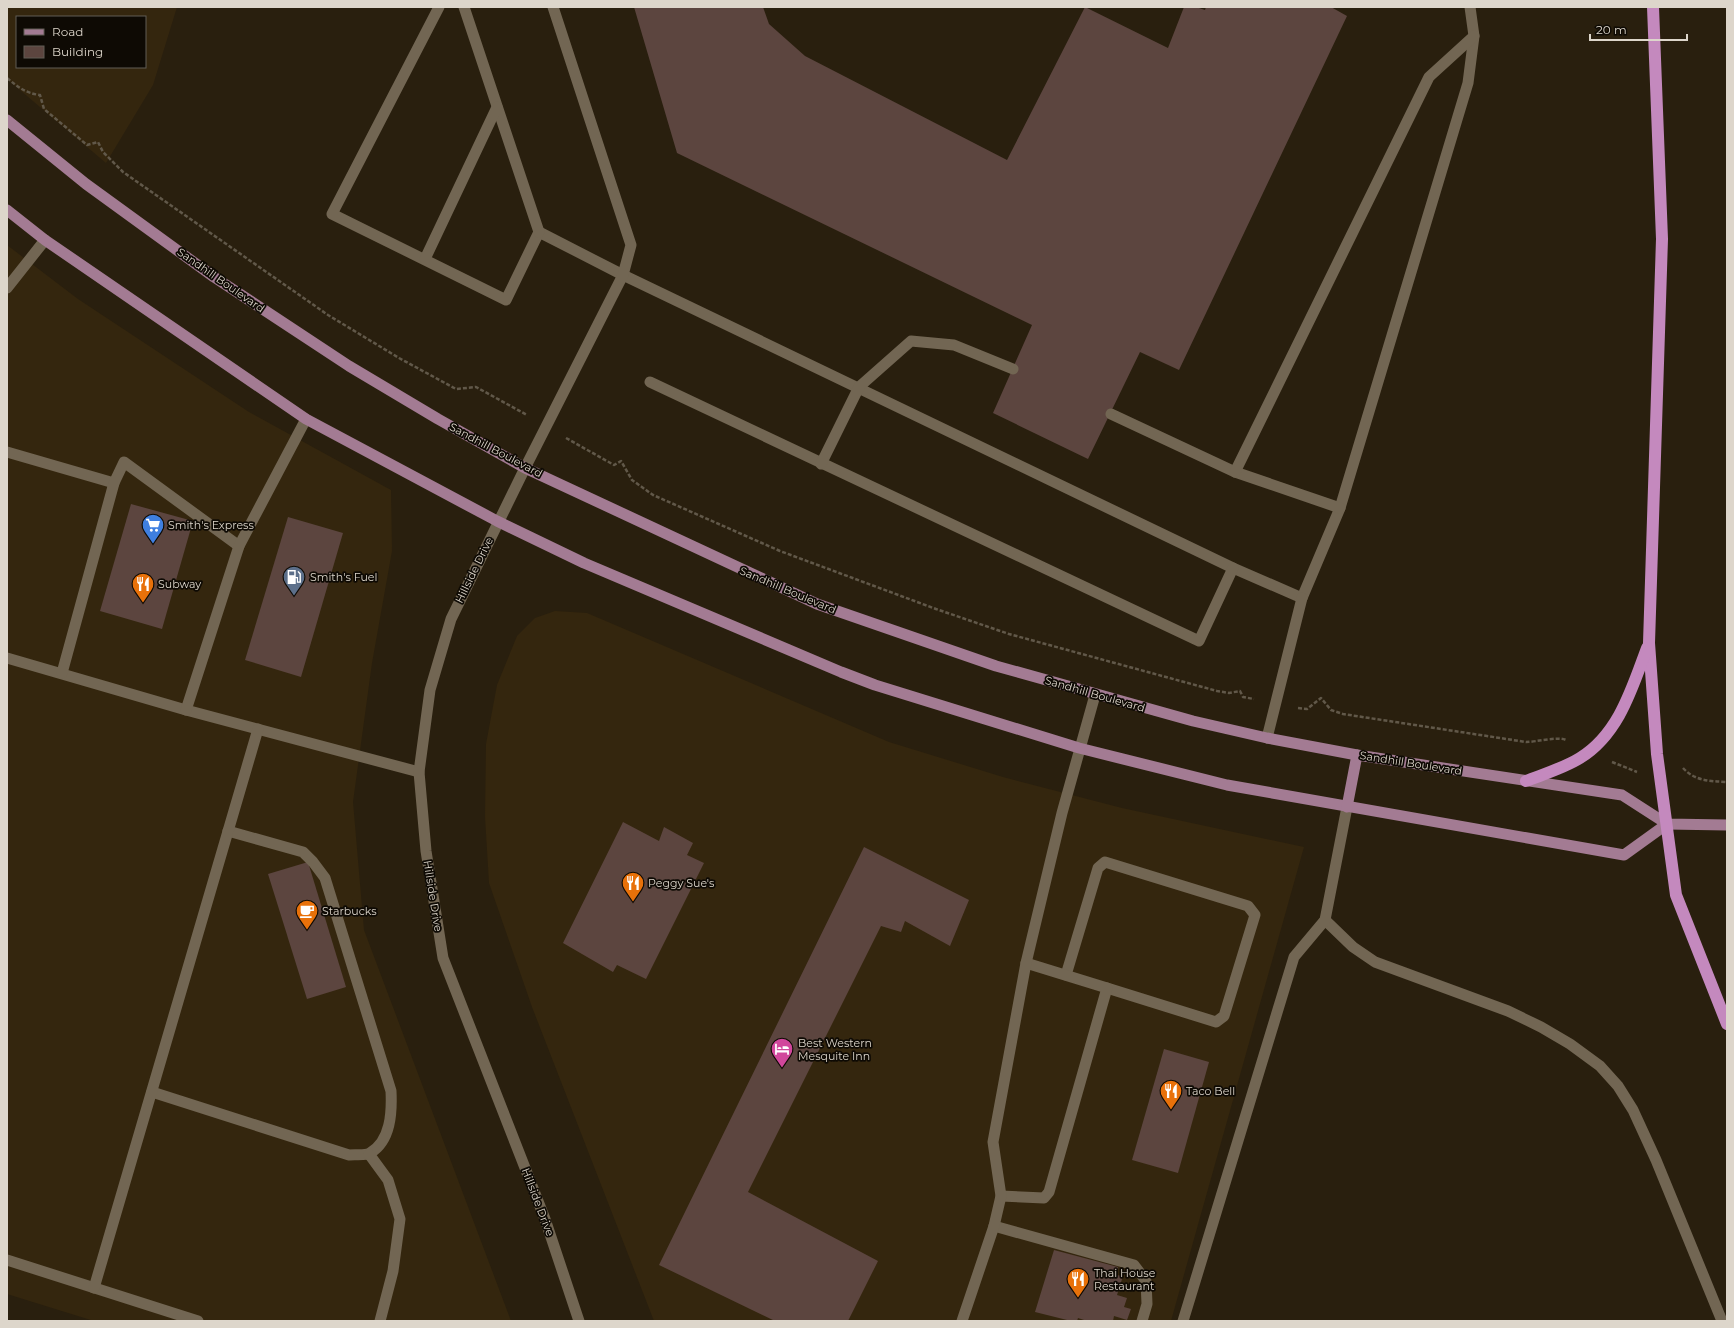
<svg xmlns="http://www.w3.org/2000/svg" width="1734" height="1328" font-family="Montserrat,sans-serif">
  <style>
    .built { fill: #34260e; fill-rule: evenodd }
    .building { fill: #5c453f }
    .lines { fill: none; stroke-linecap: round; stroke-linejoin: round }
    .path { stroke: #615849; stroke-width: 2.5; stroke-dasharray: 4 2; stroke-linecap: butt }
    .service { stroke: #726653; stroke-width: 11 }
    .secondary { stroke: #726653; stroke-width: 11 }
    .primary { stroke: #a37b93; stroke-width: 11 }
    .motorway { stroke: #c489be; stroke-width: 12 }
    .labels { text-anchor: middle; stroke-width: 3.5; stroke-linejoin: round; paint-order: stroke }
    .street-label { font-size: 11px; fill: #ddd6cb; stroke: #0e0a04 }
    .poi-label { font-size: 11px; fill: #ddd6cb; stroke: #0e0a04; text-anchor: start }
  </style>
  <rect width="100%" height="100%" fill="#291f0e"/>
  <g class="built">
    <path d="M7,7h170l-24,78 -47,78 -99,-84zM17,17h128v50h-128z"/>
    <path d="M7,245l71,54 171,113 142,78 1,61 -20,112 -19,139 11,128 147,391h-417l-87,-27z"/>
    <path d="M555,611l32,2 302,129 114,35 119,31 182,39 -133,474h-517l-122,-314 -43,-124 -4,-66 1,-73 11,-59 20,-49 18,-18z"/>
  </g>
  <g class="building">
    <path d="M634,7h129l6,17 36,32 202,104 78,-153 83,41 16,-41h12l9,3 1,-3h125l16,9 -168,354 -39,-18 -52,107 -95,-46 39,-88 -355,-172z"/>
    <path d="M131,504l62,17 -31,108 -62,-18z"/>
    <path d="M288,517l55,16 -42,144 -56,-17z"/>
    <path d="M623,822l36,19 5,-14 29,16 -6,12 17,8 -58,116 -29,-14 -4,7 -50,-29z"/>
    <path d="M864,847l105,53 -19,46 -45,-25 -4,11 -20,-6 -133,266 130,69 -30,60h-73l-116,-56z"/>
    <path d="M308,862l38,125 -39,12 -39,-125z"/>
    <path d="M1164,1049l45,13 -31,111 -46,-13z"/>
    <path d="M1054,1250l64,17 -2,8 7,1 -6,19 10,3 -3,9 7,2 -4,11 -13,-4 -1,5h-26l-9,-3 -1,3h-6l-36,-9z"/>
  </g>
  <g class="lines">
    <g class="path">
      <path d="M7,78c11,9 18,15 33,17l4,14 43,36 11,-3 5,10 20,20 205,143 71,43 57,31 20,-2 51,28"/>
      <path d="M566,438l48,27 7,-4 11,19 21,15 127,56 156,58 73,25 208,57 12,2 11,-2 3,6 11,2"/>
      <path d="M1298,708l9,1 14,-11 10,12 12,4 183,28c11,0 31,-6 40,-2"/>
      <path d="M1612,762l25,10"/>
      <path d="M1683,768c12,13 26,13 44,14"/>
    </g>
    <g class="service">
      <path d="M439,7l-107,207 174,86 33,-68 84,43 610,293 69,30 38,-90 128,-425 6,-47 -4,-29"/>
      <path d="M464,7l75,225"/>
      <path d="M425,259l72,-152"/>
      <path d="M7,288l38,-48"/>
      <path d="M650,382l549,259 34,-73"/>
      <path d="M1111,414l124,58 105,36"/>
      <path d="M7,452l107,31"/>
      <path d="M821,464l38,-77 52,-46 43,4 59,24"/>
      <path d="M525,468l98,-193 8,-30 -78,-238"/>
      <path d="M1235,472l194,-395 45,-41"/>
      <path d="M7,658l179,52 233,62"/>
      <path d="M62,673l52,-190 10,-21 115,84"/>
      <path d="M186,710l53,-164 67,-127"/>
      <path d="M1267,738l35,-140"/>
      <path d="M1325,920l28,27 22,15 133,49 33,16 29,17 30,22 18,20 15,24 23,50 66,161"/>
      <path d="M1066,975l32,-107 7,-6 143,44 7,9 -31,101 -8,6 -109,-34"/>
      <path d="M152,1092l197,63c6,-1 16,1 21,-2 21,-12 22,-41 21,-62l-66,-213 -12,-16 -10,-10 -75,-21"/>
      <path d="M369,1154l19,26 12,39 -7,52 -13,50"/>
      <path d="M1001,1196l43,2 5,-6 58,-204 -81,-25"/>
      <path d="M994,1226l140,39 12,16 1,23 -5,17"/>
      <path d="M7,1260l191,61"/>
      <path d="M94,1288l164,-559"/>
      <path d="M962,1321l32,-95 7,-30 -8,-54 33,-179 36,-150 33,-118"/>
      <path d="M1183,1321l111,-364 31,-37 22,-113"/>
    </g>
    <path class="secondary" d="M525,468l-74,151 -21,71 -11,82 7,79 17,107 102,261 34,102"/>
    <g class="primary">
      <path d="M7,120l79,64 128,93 135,89 89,53 87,49 292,136 179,62 197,55 74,17 90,17 265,40 45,29 60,1"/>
      <path d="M7,210l38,30 261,179 191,102 87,42 257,109 34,13 204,63 148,37 397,70 43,-31"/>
      <path d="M1347,807l10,-52"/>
    </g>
    <g class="motorway">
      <path d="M1653,7l9,232 -13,404 8,111 19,141 51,129"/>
      <path d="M1526,781c18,-7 38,-13 54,-23 39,-24 52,-70 67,-110"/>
    </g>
  </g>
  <defs>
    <g id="supermarket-pin" transform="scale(1.15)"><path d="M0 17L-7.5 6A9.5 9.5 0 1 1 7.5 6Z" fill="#3f7fe0" stroke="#0e0a04"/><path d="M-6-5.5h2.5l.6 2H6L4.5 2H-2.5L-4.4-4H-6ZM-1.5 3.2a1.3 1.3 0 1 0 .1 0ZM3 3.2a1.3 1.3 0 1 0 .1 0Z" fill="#fff"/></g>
    <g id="fuel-pin" transform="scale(1.15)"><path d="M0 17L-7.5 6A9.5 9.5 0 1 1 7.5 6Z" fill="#5c6f8a" stroke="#0e0a04"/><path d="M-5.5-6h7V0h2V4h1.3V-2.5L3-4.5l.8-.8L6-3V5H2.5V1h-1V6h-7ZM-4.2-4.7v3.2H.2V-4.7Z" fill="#fff"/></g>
    <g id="restaurant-pin" transform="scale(1.15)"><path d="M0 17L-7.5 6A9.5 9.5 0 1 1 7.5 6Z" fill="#e8710a" stroke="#0e0a04"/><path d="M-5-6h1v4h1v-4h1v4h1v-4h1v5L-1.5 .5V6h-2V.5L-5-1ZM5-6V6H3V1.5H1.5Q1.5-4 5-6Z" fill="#fff"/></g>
    <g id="cafe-pin" transform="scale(1.15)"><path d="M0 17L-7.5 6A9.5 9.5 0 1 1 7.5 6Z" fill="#e8710a" stroke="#0e0a04"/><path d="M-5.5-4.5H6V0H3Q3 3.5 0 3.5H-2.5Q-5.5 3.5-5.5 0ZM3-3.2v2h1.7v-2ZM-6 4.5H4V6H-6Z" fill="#fff"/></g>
    <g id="hotel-pin" transform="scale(1.15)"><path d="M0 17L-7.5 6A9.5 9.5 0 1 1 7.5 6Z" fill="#d1479c" stroke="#0e0a04"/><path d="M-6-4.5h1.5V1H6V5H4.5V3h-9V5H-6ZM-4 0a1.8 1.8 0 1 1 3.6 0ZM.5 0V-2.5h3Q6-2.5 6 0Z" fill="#fff"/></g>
  </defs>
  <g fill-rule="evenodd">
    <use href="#supermarket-pin" x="153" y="525"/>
    <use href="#fuel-pin" x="294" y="577"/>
    <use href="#restaurant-pin" x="143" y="584"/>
    <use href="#restaurant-pin" x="633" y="883"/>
    <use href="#cafe-pin" x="307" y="911"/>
    <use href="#hotel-pin" x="782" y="1049"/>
    <use href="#restaurant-pin" x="1171" y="1091"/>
    <use href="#restaurant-pin" x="1078" y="1279"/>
  </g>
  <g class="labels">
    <g class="street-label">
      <text transform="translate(221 280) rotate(35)" y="4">Sandhill Boulevard</text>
      <text transform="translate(496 450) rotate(28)" y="4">Sandhill Boulevard</text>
      <text transform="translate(474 570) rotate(-64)" y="4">Hillside Drive</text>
      <text transform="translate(788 590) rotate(23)" y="4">Sandhill Boulevard</text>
      <text transform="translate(1095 694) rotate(16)" y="4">Sandhill Boulevard</text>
      <text transform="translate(1411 763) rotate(9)" y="4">Sandhill Boulevard</text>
      <text transform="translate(433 896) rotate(81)" y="4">Hillside Drive</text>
      <text transform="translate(538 1202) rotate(69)" y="4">Hillside Drive</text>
    </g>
    <g class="poi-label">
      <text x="168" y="529">Smith's Express</text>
      <text x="310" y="581">Smith's Fuel</text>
      <text x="158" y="588">Subway</text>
      <text x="648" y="887">Peggy Sue's</text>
      <text x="322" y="915">Starbucks</text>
      <text x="798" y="1047">Best Western<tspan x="798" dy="13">Mesquite Inn</tspan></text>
      <text x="1186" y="1095">Taco Bell</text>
      <text x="1094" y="1277">Thai House<tspan x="1094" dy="13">Restaurant</tspan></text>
    </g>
  </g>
  <rect width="1734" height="1328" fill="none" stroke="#ddd6cb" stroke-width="16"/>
  <rect x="16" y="16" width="130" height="52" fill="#0e0a04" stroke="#615c54"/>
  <rect x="24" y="29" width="20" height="6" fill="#a37b93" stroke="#615c54"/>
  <text x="52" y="36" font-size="12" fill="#ddd6cb">Road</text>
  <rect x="24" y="46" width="20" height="12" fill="#5c453f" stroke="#615c54"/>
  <text x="52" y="56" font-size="12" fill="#ddd6cb">Building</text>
  <path d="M1590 34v6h97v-6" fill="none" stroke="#ddd6cb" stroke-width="2"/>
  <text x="1596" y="34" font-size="12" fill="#ddd6cb" stroke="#0e0a04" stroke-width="3" paint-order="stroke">20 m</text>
</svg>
